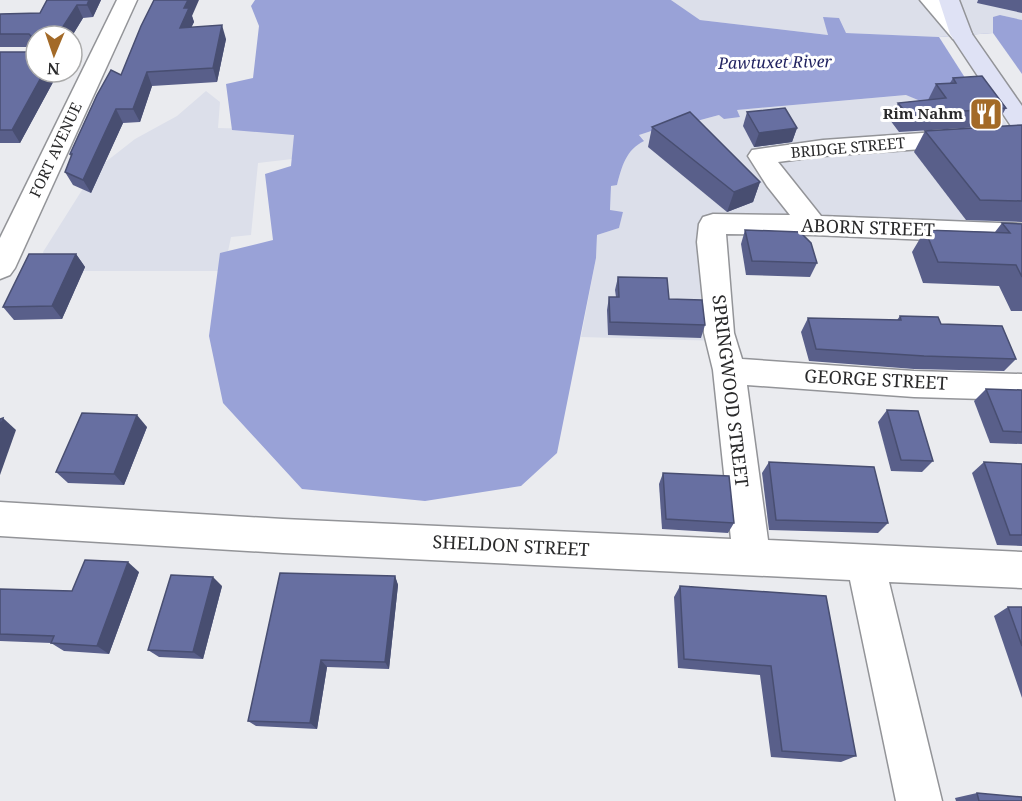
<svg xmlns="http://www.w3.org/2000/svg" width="1022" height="801" font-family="'Noto Serif',serif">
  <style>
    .built { fill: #dcdfea }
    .water { fill: #99a2d7 }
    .pier { fill: #eaebef }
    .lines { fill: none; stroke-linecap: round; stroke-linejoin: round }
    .minor-casing { stroke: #939498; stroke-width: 3 }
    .tertiary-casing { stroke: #939498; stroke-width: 3 }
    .secondary-casing { stroke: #939498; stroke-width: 3 }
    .minor { fill: #fff; fill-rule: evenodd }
    .tertiary { fill: #fff; fill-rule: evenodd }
    .secondary { fill: #dfe2f5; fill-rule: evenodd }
    .wall { fill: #595f8a }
    .shaded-wall { fill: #484e71 }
    .building { fill: #676fa1; stroke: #484e71; stroke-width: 1.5 }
    .labels { text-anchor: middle; stroke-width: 6; stroke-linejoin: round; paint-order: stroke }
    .far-poi-label { font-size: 15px; font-weight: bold; fill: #2a2a2b; stroke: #fff; text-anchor: end }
    .far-street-label { font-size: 15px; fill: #2a2a2b; stroke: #fff }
    .far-water-label { font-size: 16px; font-style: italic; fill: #202260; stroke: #fff }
    .street-label { font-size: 18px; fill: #2a2a2b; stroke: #fff }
  </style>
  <rect width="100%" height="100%" fill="#eaebef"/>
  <g class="built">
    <path d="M671,0h351v20l-22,-5 -7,18 -54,4 -94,-4 -21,-16 4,18 -128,-15z"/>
    <path d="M206,91l14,11 -2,26 79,2 -5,29 -34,4 -7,72 -20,2 -7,34h-174l-7,-19 51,-81 41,-32 42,-23z"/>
    <path d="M907,95l11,5 70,-4 20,30 14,11v97l-300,-8 -2,115 -139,-4 15,-79 1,-23 22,-7 4,-16 -13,-1 1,-25 6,-2 8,-26 11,-13 8,-5 -5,-5 40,-13 4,3 36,-10 21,2 -4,-7z"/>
  </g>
  <path class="water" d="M255,0h416l29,20 128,15 -5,-18 16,1 7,15 93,4 54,-4v-16l7,-2 22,5v78l-104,2 -12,-5 -169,15 3,7 -16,2 -5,-4 -37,10 -3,-3 -40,13 5,6c-18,9 -22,25 -27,44l-6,1 -1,24 13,2 -4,16 -22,7 -1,23 -39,195 -36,33 -96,15 -123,-12 -79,-86 -14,-67 11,-83 53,-13 -8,-66 26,-8 3,-31 -62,-5 -6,-46 27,-6 6,-52 -8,-20z"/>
  <path class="pier" d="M993,33l29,41v27l-46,-6 -37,-58z"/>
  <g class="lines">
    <g class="minor-casing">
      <g id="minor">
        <path d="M117,0h20l-122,268 -5,7 -10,4v-41z"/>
        <path d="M1022,126v16l-199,14 -45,6 43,54 201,8v20l-209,-9 -87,-1 8,99 8,26 172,12 108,3v26l-108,-3 -167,-12 21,155 254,12v36l-133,-6 53,219h-46l-46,-221 -567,-27 -283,-17v-34l283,17 448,20 -18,-169 -9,-37 -1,-33 -6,-58 2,-18 4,-7 10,-3 77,1 -23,-29 -19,-30 4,-6 71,-10z"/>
      </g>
    </g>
    <g class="tertiary-casing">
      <path id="tertiary" d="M920,0h22l27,29 3,5 -3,5 -8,2 -8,-2z"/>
    </g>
    <g class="secondary-casing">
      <path id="secondary" d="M939,0h20l13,34 50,72v26l-9,-3 -63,-95z"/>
    </g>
    <use href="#minor" class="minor"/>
    <use href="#tertiary" class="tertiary"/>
    <use href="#secondary" class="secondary"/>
  </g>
  <g class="wall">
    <path d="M47,0h54l-8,17 -10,1 -11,18h-36l22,37 -38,70h-20v-91h30v-5h-30v-33l40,-1z"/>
    <path d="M978,0h44v13l-45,-10z"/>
    <path d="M192,16l2,6 -3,5 35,12 -9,43 -65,4 -12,36 -17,1 -32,70 -18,-8 -8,-13 6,-15 -1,-3 51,-79z"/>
    <path d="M953,78l53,30 -10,18 -97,6 -9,-12 8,-17 30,-3 8,-16 14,-1z"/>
    <path d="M747,112l50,16 -5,14 -38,5 -11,-21z"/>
    <path d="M1022,125v97l-56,-2 -52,-68 11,-21z"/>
    <path d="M652,127l108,55 -7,20 -26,10 -79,-65z"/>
    <path d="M1002,223l20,1v87h-11l-12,-25 -76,-3 -11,-31 13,-22 70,2z"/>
    <path d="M745,230l72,33 -7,14 -64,-2 -5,-31z"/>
    <path d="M76,254l9,13 -23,52 -48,1 -11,-13z"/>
    <path d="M618,277l51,22 36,26 -4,13 -93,-3 -1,-25 2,-13h7l-1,-7z"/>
    <path d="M900,316l41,8 75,35 -12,12 -90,-2 -105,-8 -8,-29 7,-14 89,2z"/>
    <path d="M986,389l36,1v54l-32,-1 -16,-42z"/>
    <path d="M887,410l46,51 -11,11 -31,-1 -13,-49z"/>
    <path d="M147,427l-23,58 -56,-2 -12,-11z"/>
    <path d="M769,462l119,61 -10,10 -109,-3 -7,-57z"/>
    <path d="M984,462l38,2v82l-25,-1 -25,-72z"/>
    <path d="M663,473l71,50 -6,10 -66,-4 -3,-45z"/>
    <path d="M139,572l-30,82 -45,-3 -13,-8 -51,-2v-52l72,2z"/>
    <path d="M395,576l3,9 -9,84 -62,-2 -10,62 -61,-3 -8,-5z"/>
    <path d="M222,586l-19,73 -44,-2 -11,-7z"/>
    <path d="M680,586l146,10 30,160 -15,6 -70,-5 -11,-82 -82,-7 -4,-71z"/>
    <path d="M1008,607h14v91l-28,-82z"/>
    <path d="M977,793l45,8h-66l-1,-3z"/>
  </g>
  <g class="shaded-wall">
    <path d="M89,0h12l-8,17 -6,-12z"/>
    <path d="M188,0h11l-7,16 2,6 -9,19 -5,-13 4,-20z"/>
    <path d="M77,5l6,13 -11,18h-15z"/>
    <path d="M222,25l4,14 -9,43 -4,-14z"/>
    <path d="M44,72h14v1l-38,70 -8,-13z"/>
    <path d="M147,72l5,14 -12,36 -7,-13z"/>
    <path d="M116,109l7,14 -32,70 -8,-13z"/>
    <path d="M797,128l-5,14 -38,5 5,-14z"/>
    <path d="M760,182l-7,20 -26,10 7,-20z"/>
    <path d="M76,254l9,13 -23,52 -10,-13z"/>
    <path d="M137,415l10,12 -23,58 -10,-11z"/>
    <path d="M3,418l13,12 -16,45v-48z"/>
    <path d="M128,562l11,10 -30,82 -12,-8z"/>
    <path d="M395,576l3,9 -9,84 -4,-7z"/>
    <path d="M213,577l9,9 -19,73 -10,-7z"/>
    <path d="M321,660l6,7 -10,62 -7,-6z"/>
  </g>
  <g class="building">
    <path d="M47,0h42l-2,5h-10l-20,31h-21v36h8l-32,58h-12v-78h30l1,-16 -2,-2h-29v-20l40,-1z"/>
    <path d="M154,0h34l-4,8h5l-9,20 42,-3 -9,43 -66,4 -14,37h-17l-33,71 -18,-8 7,-18h-2l27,-59 14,-25 10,5 20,-49z"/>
    <path d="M982,76l24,32 -98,7 -10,-12 48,-5 -10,-14 20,-1 -3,-5z"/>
    <path d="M785,108l12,20 -38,5 -12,-21z"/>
    <path d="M690,112l70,70 -26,10 -82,-65z"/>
    <path d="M1022,125v76l-42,-1 -55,-69z"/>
    <path d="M1002,223l20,1v53l-6,-12 -78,-3 -13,-32 85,3z"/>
    <path d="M745,230l55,2 11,11 6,20 -65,-2z"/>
    <path d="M29,254h47l-24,52 -49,1z"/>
    <path d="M618,277l49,1 2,21 33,1 3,25 -95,-3 -1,-25h10z"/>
    <path d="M900,316l38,1 3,7 61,2 14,33 -92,-3 -108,-7 -8,-31 93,2z"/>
    <path d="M986,389l36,1v42l-19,-1z"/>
    <path d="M887,410l31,1 15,50 -32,-1z"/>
    <path d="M82,413l55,2 -23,59 -58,-2z"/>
    <path d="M3,418l-3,9v-8z"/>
    <path d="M769,462l105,5 14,56 -112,-3z"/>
    <path d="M984,462l38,2v71h-12z"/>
    <path d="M663,473l66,3 5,47 -68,-4z"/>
    <path d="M85,560l43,2 -31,84 -46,-3 3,-7 -54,-2v-45l72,2z"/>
    <path d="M280,573l115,3 -10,86 -64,-2 -11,63 -62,-2z"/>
    <path d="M171,575l42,2 -20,75 -45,-2z"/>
    <path d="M680,586l146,10 30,160 -74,-5 -11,-85 -87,-7z"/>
    <path d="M1008,607h14v39z"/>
    <path d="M977,793l45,4v4h-43z"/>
  </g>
  <defs>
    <g id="restaurant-square" transform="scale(1.725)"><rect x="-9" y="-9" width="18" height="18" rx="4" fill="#a36a28" stroke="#fff"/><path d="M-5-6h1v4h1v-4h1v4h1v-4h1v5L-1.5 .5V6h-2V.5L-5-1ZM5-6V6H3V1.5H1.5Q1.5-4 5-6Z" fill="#fff"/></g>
  </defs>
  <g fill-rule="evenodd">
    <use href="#restaurant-square" x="986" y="114"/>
  </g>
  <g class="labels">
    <g class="far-poi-label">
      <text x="963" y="119">Rim Nahm</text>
    </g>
    <g class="far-street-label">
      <text transform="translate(848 148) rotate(-5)" y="5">BRIDGE STREET</text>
      <text transform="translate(56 150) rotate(-65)" y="5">FORT AVENUE</text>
    </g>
    <g class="far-water-label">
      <text transform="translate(775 62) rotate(-1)" y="6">Pawtuxet River</text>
    </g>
    <g class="street-label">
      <text transform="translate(868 228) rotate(2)" y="6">ABORN STREET</text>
      <text transform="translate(876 380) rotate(3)" y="6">GEORGE STREET</text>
      <text transform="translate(730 391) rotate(83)" y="6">SPRINGWOOD STREET</text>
      <text transform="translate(511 546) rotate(3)" y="6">SHELDON STREET</text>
    </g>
  </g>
  <g transform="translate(54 54) rotate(182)"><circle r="28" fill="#ffffff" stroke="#aaaaaa" stroke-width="1.5"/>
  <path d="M0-4.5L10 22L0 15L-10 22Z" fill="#a36a28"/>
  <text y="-9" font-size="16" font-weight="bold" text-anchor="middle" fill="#2a2a2b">N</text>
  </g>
</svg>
